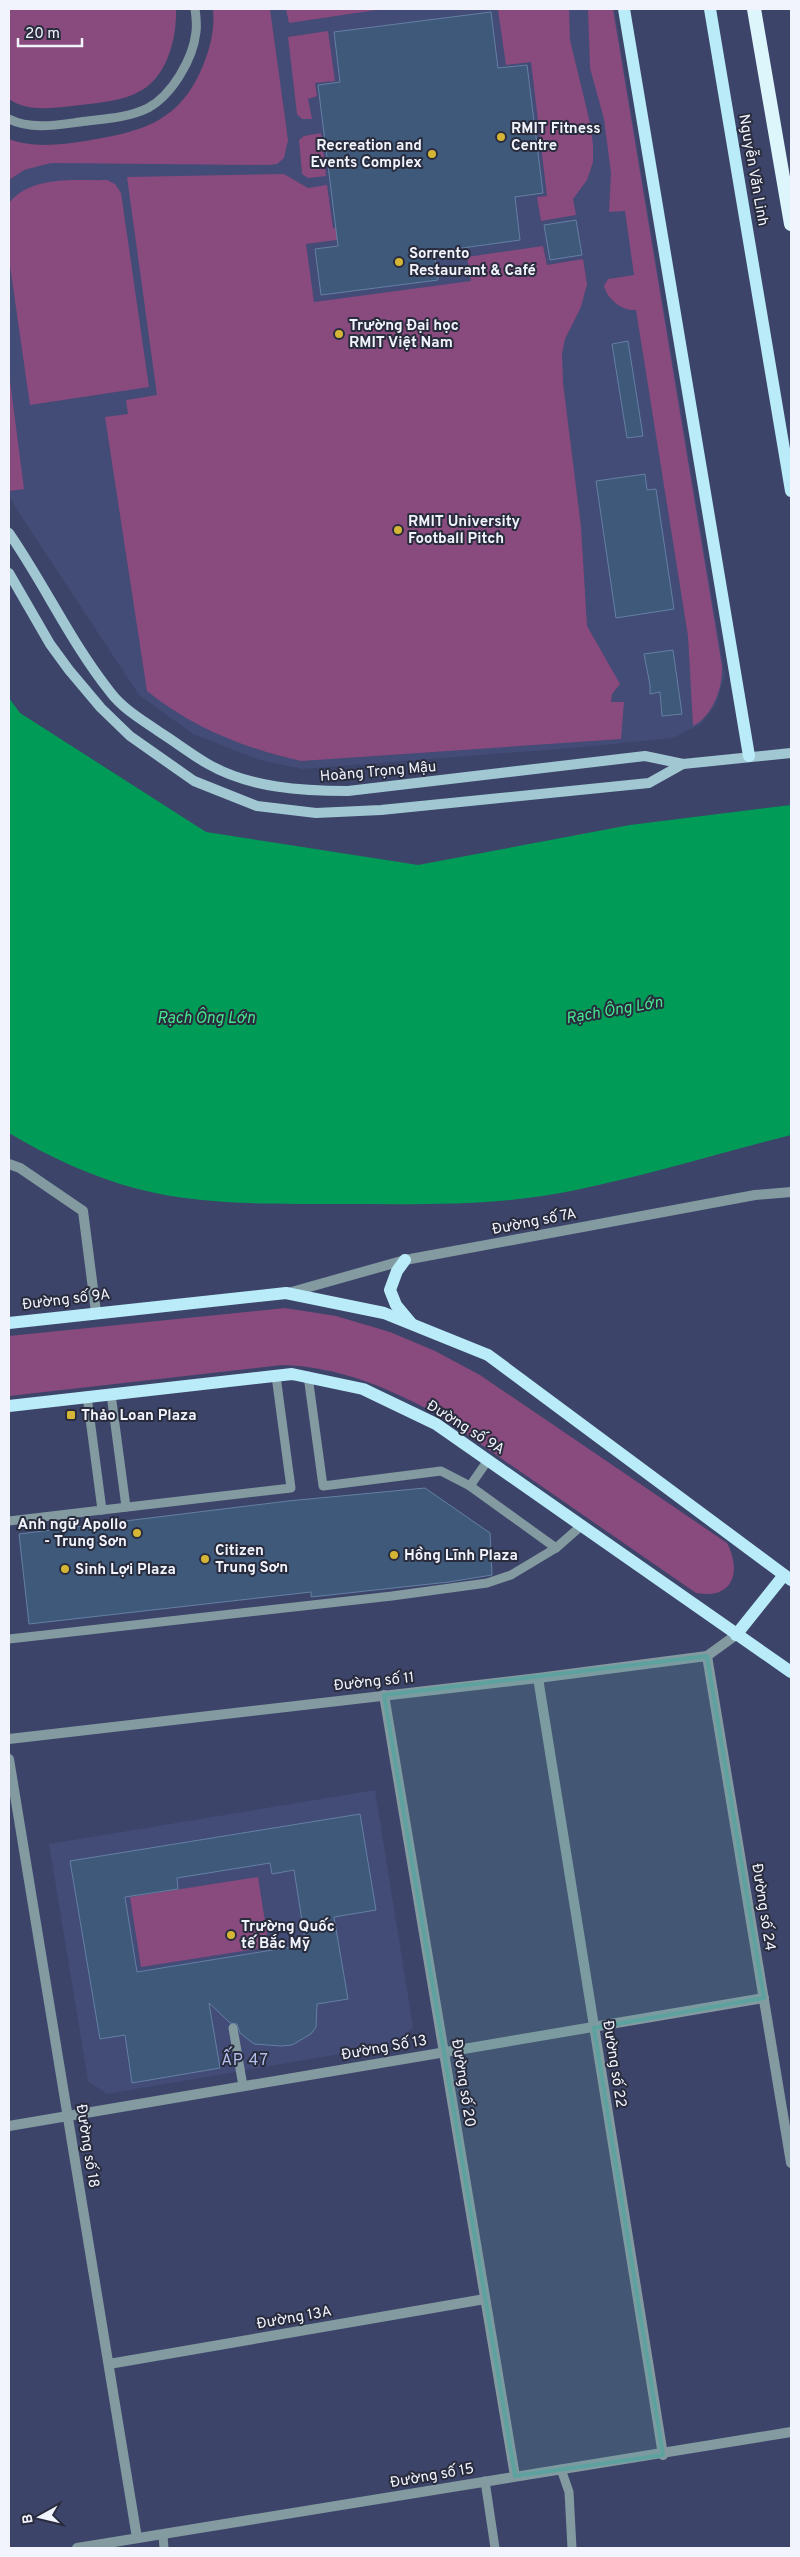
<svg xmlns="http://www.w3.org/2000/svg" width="800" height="2557" font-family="Overpass,sans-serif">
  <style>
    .built { fill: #434b77 }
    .green { fill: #894a7d }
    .water { fill: #009c57 }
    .building { fill: #3f597b; stroke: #6380a3; fill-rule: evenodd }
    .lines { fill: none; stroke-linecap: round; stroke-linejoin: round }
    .service { stroke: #829aa0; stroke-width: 9 }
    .minor { stroke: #829aa0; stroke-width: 10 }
    .secondary { stroke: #a1c8d2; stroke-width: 10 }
    .primary { stroke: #b9ecf8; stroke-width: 12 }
    .trunk { stroke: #dcf6fc; stroke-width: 14 }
    .marked { fill: #5ea2a0; fill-opacity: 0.2; stroke: #5ea2a0; stroke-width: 4; stroke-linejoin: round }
    .poi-dot { fill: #d5b535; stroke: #282c3d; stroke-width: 2 }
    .labels { text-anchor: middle; stroke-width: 4; stroke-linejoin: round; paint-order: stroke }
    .poi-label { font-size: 15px; font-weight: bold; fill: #f2f4fd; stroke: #282c3d; text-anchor: start }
    .street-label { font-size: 15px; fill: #f2f4fd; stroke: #282c3d }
    .water-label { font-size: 16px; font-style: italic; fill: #45e78f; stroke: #282c3d }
    .neighbourhood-label { font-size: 16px; letter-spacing: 1px; fill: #b4bfeb; stroke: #282c3d }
  </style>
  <rect width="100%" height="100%" fill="#3d4469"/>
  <g class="built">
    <path d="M246,9h368l111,667 -9,28 -15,20 -28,14 -89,9 -282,22 -42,-9 -67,-26 -54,-39 -116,-176 -14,-23v-324l20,-12 230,-6z"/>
    <path d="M375,1790l38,237 -15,17 -291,50 -19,-13 -39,-237z"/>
  </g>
  <g class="green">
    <path d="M9,9h167c1,27 -8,66 -34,81 -19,12 -48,13 -70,16 -21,2 -45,6 -63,-7z"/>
    <path d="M213,9h57l18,131 -4,18 -7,6 -8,1 -218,-2 -27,7 -15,10v-41c23,9 52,6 76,2 54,-9 93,-17 117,-73 8,-19 13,-38 11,-59z"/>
    <path d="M286,9h97l-94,14z"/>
    <path d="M569,9l1,31 21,87 2,19v16l-6,18 -14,19 3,16 -35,6 -4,-24 10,-1 -16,-134 -25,3 -8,-55z"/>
    <path d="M588,9h25l109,657c1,21 -9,50 -29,60l-5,-90 -52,-326c-14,1 -28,-10 -32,-24l4,-7 26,-4 -9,-64 -16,1 2,-39 -7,-54 -14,-51z"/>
    <path d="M328,31l7,50 -20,2 2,13 -9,3 4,20h-10l-5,-5 -9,-77z"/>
    <path d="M321,133l5,43 -18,2 -6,-4 -3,-34 5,-4z"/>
    <path d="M284,174l24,14 19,-3 6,43 10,-2 1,13 -38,5 8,58 157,-21 -4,-24 76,-11 4,19 36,-6 4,25 -6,23 -16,32 -3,15 1,29 18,144 6,99 33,58 -8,10 -1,8h13l-3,37 -320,22c-57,-13 -108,-33 -154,-70l-42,-274 23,-3 -2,-14 31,-5 -30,-218z"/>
    <path d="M107,180l8,4 6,9 28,194 -119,18 -21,-146v-56c23,-28 65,-22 98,-23z"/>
    <path d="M9,373l15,116 -15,2z"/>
    <path d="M285,1308l51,8 54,16 45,19 45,24 247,168c15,29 6,57 -31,50l-256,-177c-51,-28 -99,-49 -158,-51l-273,31v-60z"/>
    <path d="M258,1877l11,70 -128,20 -11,-70z"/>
  </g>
  <path class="water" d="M9,698l11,15 186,119 212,33 212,-40 161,-20v330c-71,18 -143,40 -215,55 -79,17 -161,14 -241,14 -64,0 -136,1 -197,-15 -46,-12 -89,-32 -129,-56z"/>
  <g class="building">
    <path d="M491,12l7,56 29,-3 16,128 -28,4 5,43 -86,12 4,28 -117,15 -6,-46 23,-3 -20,-161 22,-3 -6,-50z"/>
    <path d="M576,220l6,35 -32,5 -6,-35z"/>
    <path d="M628,341l15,95 -16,2 -15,-94z"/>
    <path d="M645,474l2,16 9,-1 18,120 -58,9 -20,-137z"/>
    <path d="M673,650l9,64 -20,2 -2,-24 -10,2v-9l-6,-31z"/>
    <path d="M425,1488l65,45 2,42 -43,7 -138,15v-5l-282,32 -10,-90 269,-33z"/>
    <path d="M360,1814l16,96 -42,7 14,82 -31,5 -1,23 -5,7 -19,11 -11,1 -27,-2 -14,-11 -3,-9 -7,-1 -21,-20 11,65 -88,15 -7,-48 -25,4 -30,-178zM270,1863l2,11 22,-4 11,70 -15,3 1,4 -154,25 -12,-75 53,-8 -1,-11z"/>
  </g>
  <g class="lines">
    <g class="service">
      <path d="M9,119c22,11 48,6 71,3 22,-3 48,-4 68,-14 24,-13 45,-49 48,-76 1,-7 0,-16 -1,-23"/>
      <path d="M308,1376l15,110 118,-15 29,15 86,62 25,-22"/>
      <path d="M111,1394l15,113"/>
      <path d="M470,1486l18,-26"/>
      <path d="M102,1510l189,-22 -15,-112"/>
      <path d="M9,1521l93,-11 -15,-114"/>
      <path d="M9,1639l383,-43 95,-13 24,-8 45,-27"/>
      <path d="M233,2028l10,58"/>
      <path d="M561,2469l8,23 3,56"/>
      <path d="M485,2481l10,67"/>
      <path d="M163,2535l1,13"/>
    </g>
    <g class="minor">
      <path d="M9,1164l11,4 63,43 13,101"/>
      <path d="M288,1293l117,-33 350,-65 36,-3"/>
      <path d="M707,1656l84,507"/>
      <path d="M538,1678l125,777"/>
      <path d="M384,1695l131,781"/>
      <path d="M9,1739l529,-61 169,-22 29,-21"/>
      <path d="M9,1759l128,779"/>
      <path d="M9,2126l755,-128"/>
      <path d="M109,2364l376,-65"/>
      <path d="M77,2548l714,-116"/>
    </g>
    <g class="secondary">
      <path d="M9,533c36,52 62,110 102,160 12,16 33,28 50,40 16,10 31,22 47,31 41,24 95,27 140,27l297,-35 38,8 108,-11"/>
      <path d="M9,573l41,71 19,26 32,38 29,28 64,45 63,25 59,7 65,-3 268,-27 34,-19"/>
    </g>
    <g class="primary">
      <path d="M624,9l125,747"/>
      <path d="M710,9l81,482"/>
      <path d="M405,1260l-8,11 -7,19 6,15 15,18"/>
      <path d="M9,1323l277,-30 98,20 104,42 303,225"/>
      <path d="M9,1406l283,-32 71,15 73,35 355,248"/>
      <path d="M736,1635l48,-60"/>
    </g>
    <path class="trunk" d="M754,9l37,215"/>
  </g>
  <path class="marked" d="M707,1656l57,342 -170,30 69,427 -148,21 -131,-781z"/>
  <g class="poi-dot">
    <circle cx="501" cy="137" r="5"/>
    <circle cx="432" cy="154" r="5"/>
    <circle cx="399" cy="262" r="5"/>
    <circle cx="339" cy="334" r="5"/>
    <circle cx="398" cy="530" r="5"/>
    <rect x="66" y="1410" width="10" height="10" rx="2.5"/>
    <circle cx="137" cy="1533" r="5"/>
    <circle cx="394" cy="1555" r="5"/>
    <circle cx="205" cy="1559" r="5"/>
    <circle cx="65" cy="1569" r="5"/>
    <circle cx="231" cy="1935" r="5"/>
  </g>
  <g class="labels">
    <g class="poi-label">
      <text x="511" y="133">RMIT Fitness<tspan x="511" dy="17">Centre</tspan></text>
      <text x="422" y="150" text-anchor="end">Recreation and<tspan x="422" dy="17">Events Complex</tspan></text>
      <text x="409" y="258">Sorrento<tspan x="409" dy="17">Restaurant &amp; Café</tspan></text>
      <text x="349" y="330">Trường Đại học<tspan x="349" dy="17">RMIT Việt Nam</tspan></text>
      <text x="408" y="526">RMIT University<tspan x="408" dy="17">Football Pitch</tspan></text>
      <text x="81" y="1420">Thảo Loan Plaza</text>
      <text x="127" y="1529" text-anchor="end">Anh ngữ Apollo<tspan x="127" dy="17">- Trung Sơn</tspan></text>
      <text x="215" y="1555">Citizen<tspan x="215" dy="17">Trung Sơn</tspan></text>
      <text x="404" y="1560">Hồng Lĩnh Plaza</text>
      <text x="75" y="1574">Sinh Lợi Plaza</text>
      <text x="241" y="1931">Trường Quốc<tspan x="241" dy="17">tế Bắc Mỹ</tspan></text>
    </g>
    <g class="street-label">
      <text transform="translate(754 170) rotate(80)" y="5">Nguyễn Văn Linh</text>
      <text transform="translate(378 771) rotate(-5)" y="5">Hoàng Trọng Mậu</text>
      <text transform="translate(534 1221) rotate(-11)" y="5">Đường số 7A</text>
      <text transform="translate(66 1299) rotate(-7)" y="5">Đường số 9A</text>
      <text transform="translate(466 1427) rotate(32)" y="5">Đường số 9A</text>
      <text transform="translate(374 1681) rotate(-6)" y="5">Đường số 11</text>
      <text transform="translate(764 1907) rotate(81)" y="5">Đường số 24</text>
      <text transform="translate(384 2047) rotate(-10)" y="5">Đường Số 13</text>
      <text transform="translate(615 2064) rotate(81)" y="5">Đường số 22</text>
      <text transform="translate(464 2083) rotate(81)" y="5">Đường số 20</text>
      <text transform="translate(88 2146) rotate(81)" y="5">Đường số 18</text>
      <text transform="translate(294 2317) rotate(-10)" y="5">Đường 13A</text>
      <text transform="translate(432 2475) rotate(-10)" y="5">Đường số 15</text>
    </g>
    <g class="water-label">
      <text transform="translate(614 1009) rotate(-10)" y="6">Rạch Ông Lớn</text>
      <text x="206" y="1023">Rạch Ông Lớn</text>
    </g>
    <g class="neighbourhood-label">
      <text x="245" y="2065">ẤP 47</text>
    </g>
  </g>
  <rect width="800" height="2557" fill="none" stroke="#f2f4fd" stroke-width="20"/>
  <g transform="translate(40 2517) rotate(262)" stroke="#282c3d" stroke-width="4" paint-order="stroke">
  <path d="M0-4L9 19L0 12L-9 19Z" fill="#f2f4fd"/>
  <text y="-8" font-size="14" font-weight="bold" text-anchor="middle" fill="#f2f4fd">B</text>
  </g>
  <path d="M18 38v8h64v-8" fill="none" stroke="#f2f4fd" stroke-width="2.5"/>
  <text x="25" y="38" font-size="15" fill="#f2f4fd" stroke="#282c3d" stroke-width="4" paint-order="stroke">20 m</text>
</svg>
